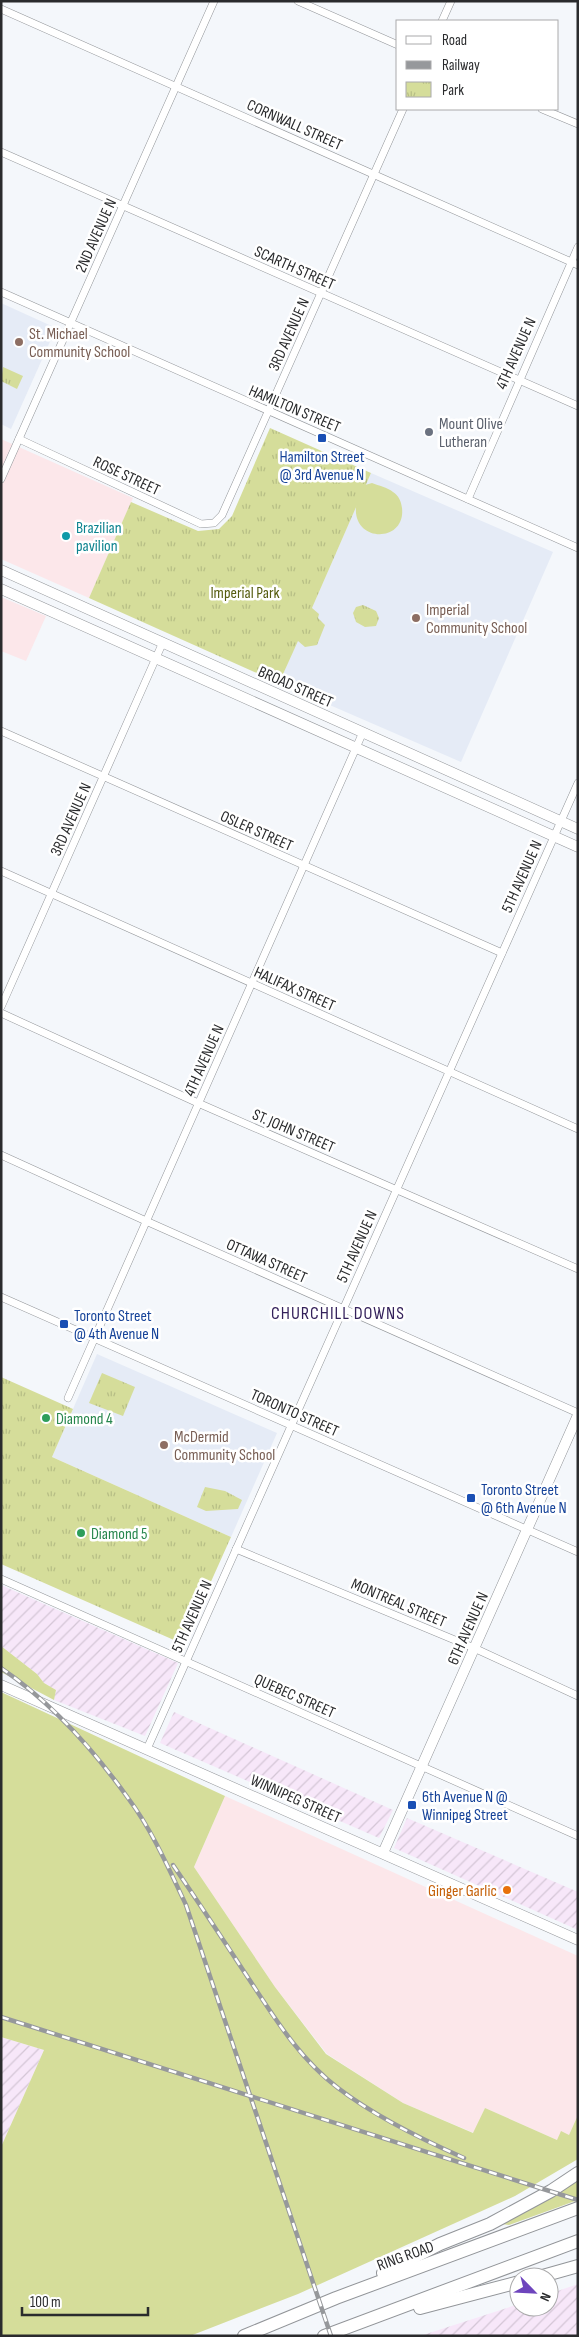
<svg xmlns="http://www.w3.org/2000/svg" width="579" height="2337" font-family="'Sofia Sans Condensed',sans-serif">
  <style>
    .commercial { fill: #fce7ea }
    .industrial { fill: url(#industrial-furrows) }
    .built { fill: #e5ebf6 }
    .grass { fill: #d5dd9a }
    .park { fill: url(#park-tufts) }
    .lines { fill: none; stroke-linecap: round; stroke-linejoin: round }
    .street-casing { stroke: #929599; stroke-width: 8 }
    .secondary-casing { stroke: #929599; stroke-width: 11 }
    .highway-casing { stroke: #929599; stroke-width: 14 }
    .street { stroke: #fff; stroke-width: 7 }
    .secondary { stroke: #fff; stroke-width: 10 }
    .highway { stroke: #fff; stroke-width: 12 }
    .rail-casing { stroke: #96989b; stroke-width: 4.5 }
    .rail { stroke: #fff; stroke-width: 2.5; stroke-dasharray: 8; stroke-linecap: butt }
    .education-dot { fill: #8d6e63; stroke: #fff; stroke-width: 2 }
    .worship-dot { fill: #6b7280; stroke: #fff; stroke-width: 2 }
    .transit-dot { fill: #1a4fb4; stroke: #fff; stroke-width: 2 }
    .culture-dot { fill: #0f9aa8; stroke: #fff; stroke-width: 2 }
    .leisure-dot { fill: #2e9e5b; stroke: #fff; stroke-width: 2 }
    .food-dot { fill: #e8710a; stroke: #fff; stroke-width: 2 }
    .labels { text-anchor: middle; stroke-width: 5; stroke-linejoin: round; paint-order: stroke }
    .street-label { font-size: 16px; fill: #2a2b2d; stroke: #fff }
    .education-label { font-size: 16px; fill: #785e54; stroke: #fff; text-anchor: start }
    .worship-label { font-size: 16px; fill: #5b616d; stroke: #fff; text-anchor: start }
    .transit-label { font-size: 16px; fill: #164399; stroke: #fff; text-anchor: start }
    .culture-label { font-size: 16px; fill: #0d838f; stroke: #fff; text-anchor: start }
    .park-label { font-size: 16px; fill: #565c0f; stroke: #fff }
    .leisure-label { font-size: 16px; fill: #27864d; stroke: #fff; text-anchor: start }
    .food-label { font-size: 16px; fill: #c56008; stroke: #fff; text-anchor: end }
    .neighbourhood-label { font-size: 18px; letter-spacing: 1px; fill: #34215b; stroke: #fff }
  </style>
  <defs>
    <pattern id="industrial-furrows" width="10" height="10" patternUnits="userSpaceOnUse" patternTransform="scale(1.25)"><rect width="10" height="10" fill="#f7e7f9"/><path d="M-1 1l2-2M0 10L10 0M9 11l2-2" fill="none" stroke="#d4c6d6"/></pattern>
    <pattern id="park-tufts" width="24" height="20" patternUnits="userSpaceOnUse" patternTransform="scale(1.25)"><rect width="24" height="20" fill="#d5dd9a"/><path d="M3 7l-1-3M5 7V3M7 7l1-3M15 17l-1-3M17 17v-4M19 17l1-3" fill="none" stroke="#b7be85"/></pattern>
  </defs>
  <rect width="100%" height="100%" fill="#f4f7fb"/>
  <g class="commercial">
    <path d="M1,439l132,59 -44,100 -88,-39z"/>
    <path d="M1,597l45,19 -20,45 -25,-10z"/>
    <path d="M225,1796l353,160v159l-9,20 -12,5 -72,-32 -11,25 -71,-30 -76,-49 -52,-67 -81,-120z"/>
  </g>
  <g class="industrial">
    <path d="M1,1585l177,78 -33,73 -91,-36 2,-10 -12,-7 -7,-9 -36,-28z"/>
    <path d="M174,1712l219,98 -14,28 -219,-95z"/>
    <path d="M407,1818l171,74v38l-184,-82z"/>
    <path d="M1,2037l43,13 -43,97z"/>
    <path d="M578,2284v52h-158l99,-32v3h30v-13z"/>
  </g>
  <g class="built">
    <path d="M1,303l55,25 -45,101 -10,-5z"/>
    <path d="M371,473l182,79 -92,210 -182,-79z"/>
    <path d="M97,1354l180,79 -46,104 -179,-80z"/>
  </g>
  <g class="grass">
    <path d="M372,483c7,3 15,4 21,9 6,4 8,9 9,16 4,35 -49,35 -46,-1 0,-7 6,-16 9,-22z"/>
    <path d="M1,1646l36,28 7,9 12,7 -2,10 -53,-28z"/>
    <path d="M1,1692l224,104 -31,71 81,120 51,67 77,49 70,30 12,-25 72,32 4,-9 8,4 9,-20v44l-63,37 -217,98 -108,42h-189v-189l43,-97 -43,-13z"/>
    <path d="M578,2180v20l-69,25 -7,-1 48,-25z"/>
  </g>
  <g class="park">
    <path d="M3,367l20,9 -6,13 -16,-8z"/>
    <path d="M270,428l101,45 -59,135 7,6 -1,4 7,7 -8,20 -12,2 -7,-6 -19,42 -190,-85 42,-96 67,29 21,-2 13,-13z"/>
    <path d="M363,605l13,6 3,7 -3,8 -11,1 -9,-5 -3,-9 3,-6z"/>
    <path d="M102,1373l33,14 -12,29 -34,-13z"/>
    <path d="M1,1377l72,32 -21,48 179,80 -48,107 -182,-80z"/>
    <path d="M205,1487l20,4 17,9 -4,9 -32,2 -9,-4z"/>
  </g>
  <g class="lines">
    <g class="street-casing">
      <g id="street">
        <path d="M298,1l100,44"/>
        <path d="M1,9l577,256"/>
        <path d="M442,21l9,-20"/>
        <path d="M542,109l36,15"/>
        <path d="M1,152l577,254"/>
        <path d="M1,292l577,256"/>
        <path d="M19,439l182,85 13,-1 8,-8 181,-406"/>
        <path d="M1,479l213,-478"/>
        <path d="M468,499l110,-252"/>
        <path d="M1,731l501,222"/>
        <path d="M1,871l577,258"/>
        <path d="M1,1007l162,-365"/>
        <path d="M1,1013l197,90 380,166"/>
        <path d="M1,1155l145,66 432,192"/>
        <path d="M1,1297l577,255"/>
        <path d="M68,1398l295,-666"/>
        <path d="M236,1549l238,99 104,48"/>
        <path d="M1,1579l577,257"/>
        <path d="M147,1749l431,-966"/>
      </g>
    </g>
    <g class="secondary-casing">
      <g id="secondary">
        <path d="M1,570l577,259"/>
        <path d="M1,589l577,258"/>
        <path d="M1,1685l577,255"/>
        <path d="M383,1853l195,-438"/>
      </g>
    </g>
    <g class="highway-casing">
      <g id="highway">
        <path d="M383,2273l57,-29 50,-20 61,-33 27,-18"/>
        <path d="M539,2277l39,-11"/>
        <path d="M420,2308l99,-26"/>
        <path d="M244,2336l92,-38 242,-90"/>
        <path d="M324,2336l254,-95"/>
      </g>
    </g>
    <use href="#street" class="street"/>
    <use href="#secondary" class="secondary"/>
    <use href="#highway" class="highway"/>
    <g class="rail-casing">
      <g id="rail">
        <path d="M1,1668c50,34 92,81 127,130 24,32 41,71 58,107l145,431"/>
        <path d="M173,1865c24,35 47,70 70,105 28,42 54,87 95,118 38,29 83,51 126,70"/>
        <path d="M1,2017l577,183"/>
      </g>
    </g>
    <use href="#rail" class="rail"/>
  </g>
  <g class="education-dot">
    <circle cx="19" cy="342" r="5"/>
    <circle cx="416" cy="618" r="5"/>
    <circle cx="164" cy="1445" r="5"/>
  </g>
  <circle class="worship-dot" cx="429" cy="432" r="5"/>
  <g class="transit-dot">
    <rect x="317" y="433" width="10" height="10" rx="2.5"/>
    <rect x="59" y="1319" width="10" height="10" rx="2.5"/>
    <rect x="466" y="1493" width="10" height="10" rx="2.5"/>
    <rect x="407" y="1800" width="10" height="10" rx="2.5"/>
  </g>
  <circle class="culture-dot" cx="66" cy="536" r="5"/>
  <g class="leisure-dot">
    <circle cx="46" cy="1418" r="5"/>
    <circle cx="81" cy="1533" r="5"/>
  </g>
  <circle class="food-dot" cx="507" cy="1890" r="5"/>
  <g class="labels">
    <g class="street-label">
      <text transform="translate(295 124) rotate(24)" y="6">CORNWALL STREET</text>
      <text transform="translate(95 235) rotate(-66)" y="6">2ND AVENUE N</text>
      <text transform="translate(295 267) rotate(24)" y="6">SCARTH STREET</text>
      <text transform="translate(288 334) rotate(-66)" y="6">3RD AVENUE N</text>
      <text transform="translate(515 353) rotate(-66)" y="6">4TH AVENUE N</text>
      <text transform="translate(295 408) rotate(23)" y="6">HAMILTON STREET</text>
      <text transform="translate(127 475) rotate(25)" y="6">ROSE STREET</text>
      <text transform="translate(296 686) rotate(24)" y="6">BROAD STREET</text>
      <text transform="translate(70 819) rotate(-66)" y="6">3RD AVENUE N</text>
      <text transform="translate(257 830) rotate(24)" y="6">OSLER STREET</text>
      <text transform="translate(521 876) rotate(-66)" y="6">5TH AVENUE N</text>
      <text transform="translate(295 988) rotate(24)" y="6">HALIFAX STREET</text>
      <text transform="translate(203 1060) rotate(-66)" y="6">4TH AVENUE N</text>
      <text transform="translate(294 1130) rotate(23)" y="6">ST. JOHN STREET</text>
      <text transform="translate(356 1246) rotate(-66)" y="6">5TH AVENUE N</text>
      <text transform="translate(267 1260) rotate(24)" y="6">OTTAWA STREET</text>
      <text transform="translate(295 1412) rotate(24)" y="6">TORONTO STREET</text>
      <text transform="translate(399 1602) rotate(23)" y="6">MONTREAL STREET</text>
      <text transform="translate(191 1616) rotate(-66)" y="6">5TH AVENUE N</text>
      <text transform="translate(467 1628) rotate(-66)" y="6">6TH AVENUE N</text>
      <text transform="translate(295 1695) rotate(24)" y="6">QUEBEC STREET</text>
      <text transform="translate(296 1798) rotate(24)" y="6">WINNIPEG STREET</text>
      <text transform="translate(405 2255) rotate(-20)" y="6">RING ROAD</text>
    </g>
    <g class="education-label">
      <text x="29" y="339">St. Michael<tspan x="29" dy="18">Community School</tspan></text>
      <text x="426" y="615">Imperial<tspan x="426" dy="18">Community School</tspan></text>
      <text x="174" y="1442">McDermid<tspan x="174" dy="18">Community School</tspan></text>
    </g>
    <g class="worship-label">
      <text x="439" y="429">Mount Olive<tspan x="439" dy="18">Lutheran</tspan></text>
    </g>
    <g class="transit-label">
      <text x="322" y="462" text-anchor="middle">Hamilton Street<tspan x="322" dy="18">@ 3rd Avenue N</tspan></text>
      <text x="74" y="1321">Toronto Street<tspan x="74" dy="18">@ 4th Avenue N</tspan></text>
      <text x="481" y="1495">Toronto Street<tspan x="481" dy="18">@ 6th Avenue N</tspan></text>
      <text x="422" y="1802">6th Avenue N @<tspan x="422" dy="18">Winnipeg Street</tspan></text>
    </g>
    <g class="culture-label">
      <text x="76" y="533">Brazilian<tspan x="76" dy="18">pavilion</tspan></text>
    </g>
    <g class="park-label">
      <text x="245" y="598">Imperial Park</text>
    </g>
    <g class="leisure-label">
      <text x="56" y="1424">Diamond 4</text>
      <text x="91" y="1539">Diamond 5</text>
    </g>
    <g class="food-label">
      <text x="497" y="1896">Ginger Garlic</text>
    </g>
    <g class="neighbourhood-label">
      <text x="338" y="1319">CHURCHILL DOWNS</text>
    </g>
  </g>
  <rect width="579" height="2337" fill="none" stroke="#2a2b2d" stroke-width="5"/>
  <rect x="396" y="20" width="162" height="90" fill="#ffffff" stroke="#aaaaab"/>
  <rect x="406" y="36" width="25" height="8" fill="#ffffff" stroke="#aaaaab"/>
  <text x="442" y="45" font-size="15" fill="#2a2b2d">Road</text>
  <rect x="406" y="61" width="25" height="8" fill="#96989b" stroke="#aaaaab"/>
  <text x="442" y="70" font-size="15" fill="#2a2b2d">Railway</text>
  <rect x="406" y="82" width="25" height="15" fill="url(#park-tufts)" stroke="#aaaaab"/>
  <text x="442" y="95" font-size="15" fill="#2a2b2d">Park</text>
  <g transform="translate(534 2292) rotate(114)"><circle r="24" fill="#ffffff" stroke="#aaaaab"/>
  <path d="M0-4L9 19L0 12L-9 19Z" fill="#6e45bd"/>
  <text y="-8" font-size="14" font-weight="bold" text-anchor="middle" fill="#2a2b2d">N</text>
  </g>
  <path d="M22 2307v8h126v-8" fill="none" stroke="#2a2b2d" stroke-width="2.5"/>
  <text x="30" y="2307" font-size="15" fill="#2a2b2d" stroke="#ffffff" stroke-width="4" paint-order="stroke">100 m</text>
</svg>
